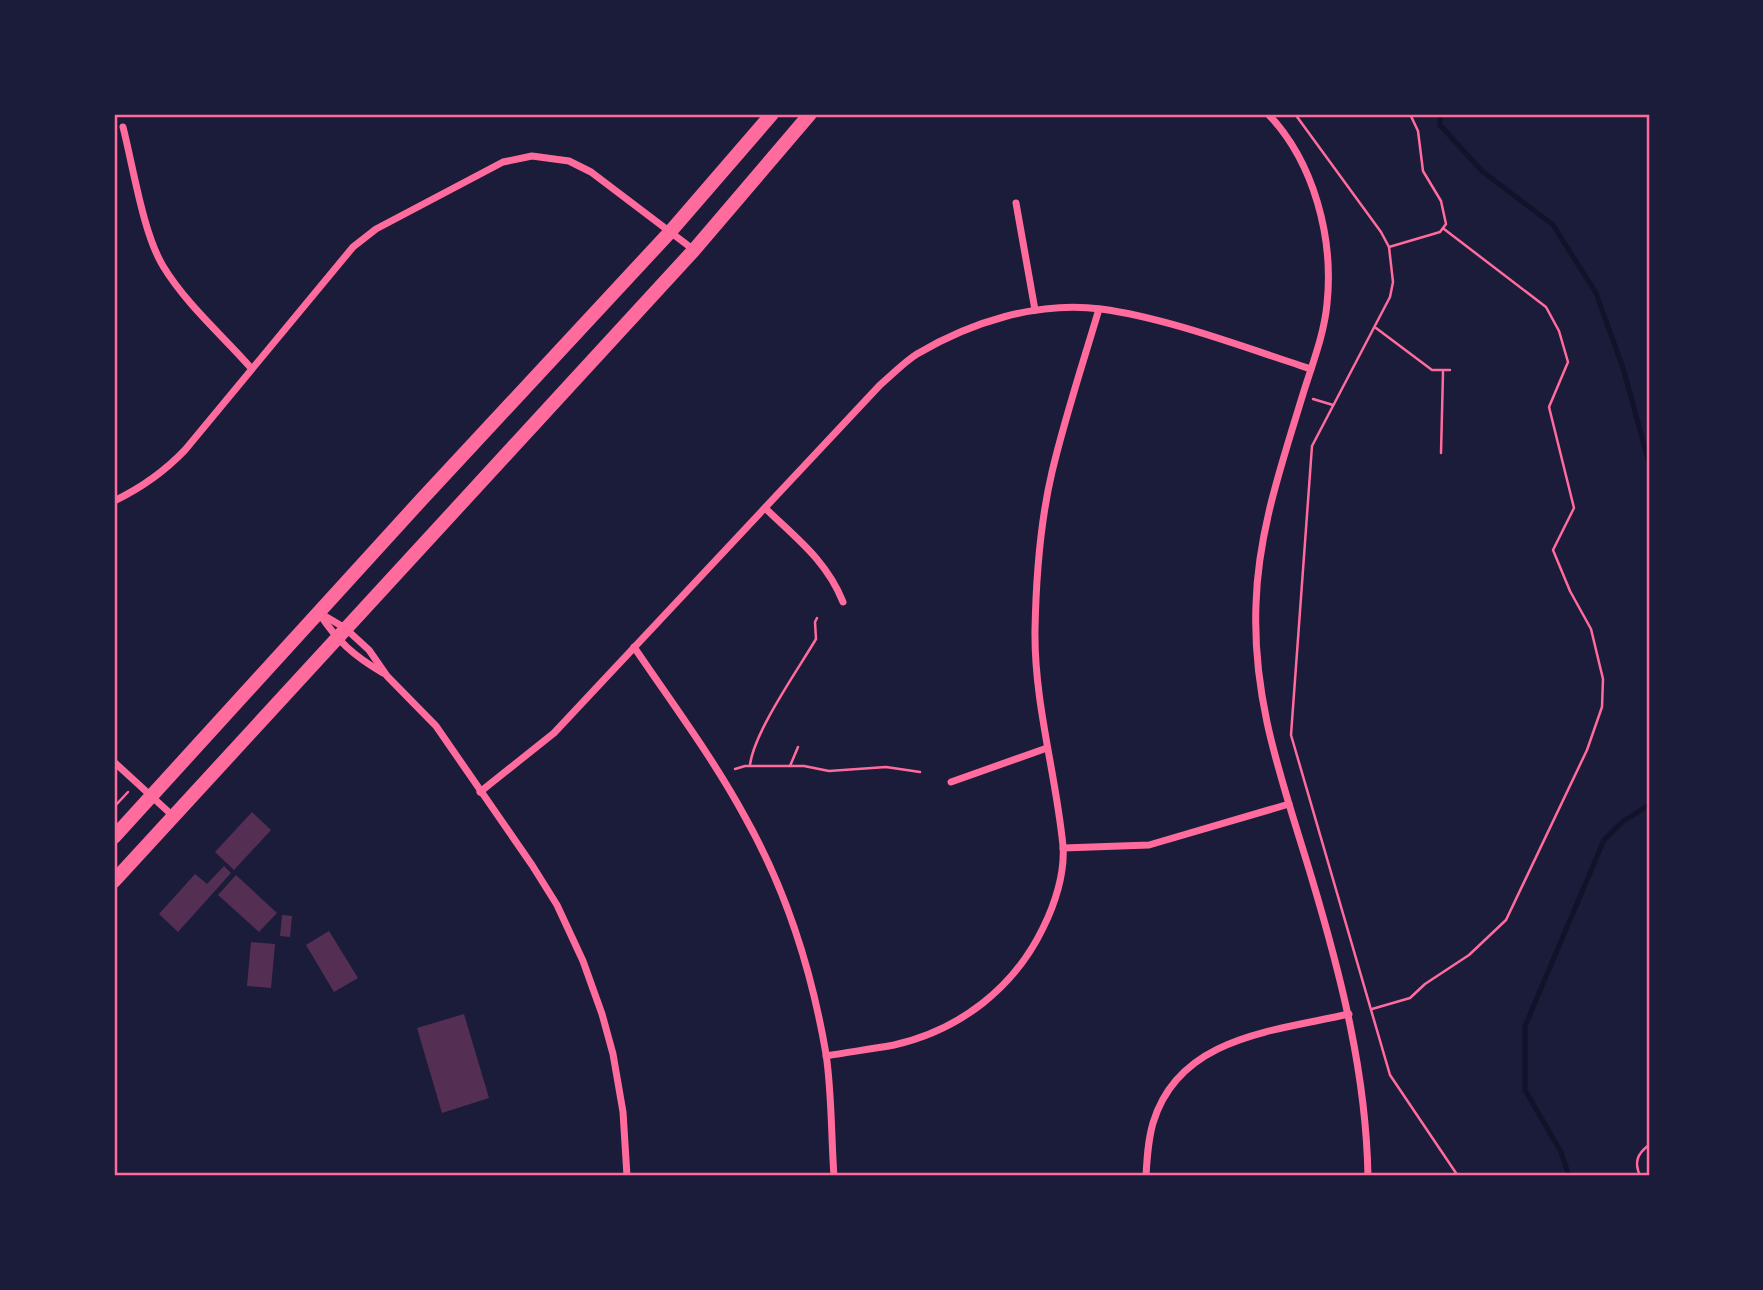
<svg xmlns="http://www.w3.org/2000/svg" width="1763" height="1290" font-family="'IBM Plex Sans',sans-serif">
  <style>
    .lines { fill: none; stroke-linecap: round; stroke-linejoin: round }
    .stream { stroke: #12122b; stroke-width: 5 }
    .building { fill: #542f53 }
    .path { stroke: #ff6b9d; stroke-width: 2.5 }
    .minor { stroke: #ff6b9d; stroke-width: 7 }
    .primary { stroke: #ff6b9d; stroke-width: 14 }
    .neatline { fill: none; stroke: #ff6b9d; stroke-width: 2.5 }
  </style>
  <rect width="100%" height="100%" fill="#1b1b3a"/>
  <g class="lines">
    <g class="stream">
      <path d="M1441,114l-1,11 42,46 71,54 43,68 27,75 26,95"/>
      <path d="M1569,1176l-8,-24 -36,-62v-64l79,-186 18,-18 27,-17"/>
    </g>
  </g>
  <g class="building">
    <path d="M252,812l19,18 -37,40 -19,-18z"/>
    <path d="M224,866l7,7 -53,59 -19,-18 36,-40 12,10z"/>
    <path d="M236,875l41,38 -18,19 -41,-37z"/>
    <path d="M282,915l10,1 -2,21 -10,-1z"/>
    <path d="M329,931l29,47 -24,14 -28,-47z"/>
    <path d="M251,942l24,2 -4,44 -24,-2z"/>
    <path d="M464,1014l25,84 -47,15 -25,-85z"/>
  </g>
  <g class="lines">
    <g class="path">
      <path d="M1295,114l86,118 8,15"/>
      <path d="M1410,114l8,17 5,40 18,30 5,23 -6,8 -51,15 4,35 -3,15 -78,149 -21,289 99,340 68,101"/>
      <path d="M1376,328l56,42h18"/>
      <path d="M1313,399l20,6"/>
      <path d="M1441,453l2,-81"/>
      <path d="M750,765c4,-33 47,-94 66,-126l-1,-17 2,-4"/>
      <path d="M790,766l8,-19"/>
      <path d="M735,769l10,-3h59l25,5 57,-4 34,5"/>
      <path d="M114,807l14,-15"/>
      <path d="M1372,1009l38,-11 15,-14 44,-29 37,-35 81,-170 15,-43 1,-28 -12,-50 -21,-38 -17,-41 21,-42 -25,-101 19,-45 -9,-31 -13,-24 -102,-78"/>
      <path d="M1640,1176c-6,-14 -3,-22 9,-31"/>
    </g>
    <g class="minor">
      <path d="M1268,114c46,48 66,124 59,190 -3,31 -15,61 -24,90 -21,69 -45,138 -47,210 -4,100 28,181 56,275 29,97 54,194 56,297"/>
      <path d="M123,127c10,39 20,106 40,139 23,38 59,69 88,102"/>
      <path d="M1016,203l19,107"/>
      <path d="M114,501c27,-13 50,-29 71,-51l168,-203 23,-18 127,-67 29,-6 37,5 22,11 103,78"/>
      <path d="M765,508c31,30 62,53 78,94"/>
      <path d="M318,612l27,16 24,22 18,26 49,50 96,139 25,40 26,56 19,53 11,40 10,58 4,64"/>
      <path d="M319,613c19,29 35,43 64,60"/>
      <path d="M634,647c38,56 79,111 111,170 41,73 67,155 81,237 6,40 5,82 8,122"/>
      <path d="M114,762l59,54"/>
      <path d="M951,782l96,-34"/>
      <path d="M480,792l74,-59 326,-348c12,-10 24,-23 37,-31 54,-32 120,-53 184,-45 67,9 145,39 210,60"/>
      <path d="M1063,848l86,-3 140,-41"/>
      <path d="M826,1056c23,-4 46,-7 68,-11 66,-15 120,-57 149,-117 12,-24 22,-55 20,-82 -7,-72 -29,-143 -28,-216 1,-52 5,-107 17,-158 13,-55 31,-109 47,-163"/>
      <path d="M1146,1176c1,-18 2,-36 7,-53 26,-87 122,-92 196,-109"/>
    </g>
    <g class="primary">
      <path d="M114,837l308,-338 248,-267 102,-118"/>
      <path d="M114,881l580,-631 116,-136"/>
    </g>
  </g>
  <rect width="1763" height="1290" fill="none" stroke="#1b1b3a" stroke-width="231"/>
  <rect x="116" y="116" width="1532" height="1058" class="neatline"/>
</svg>
